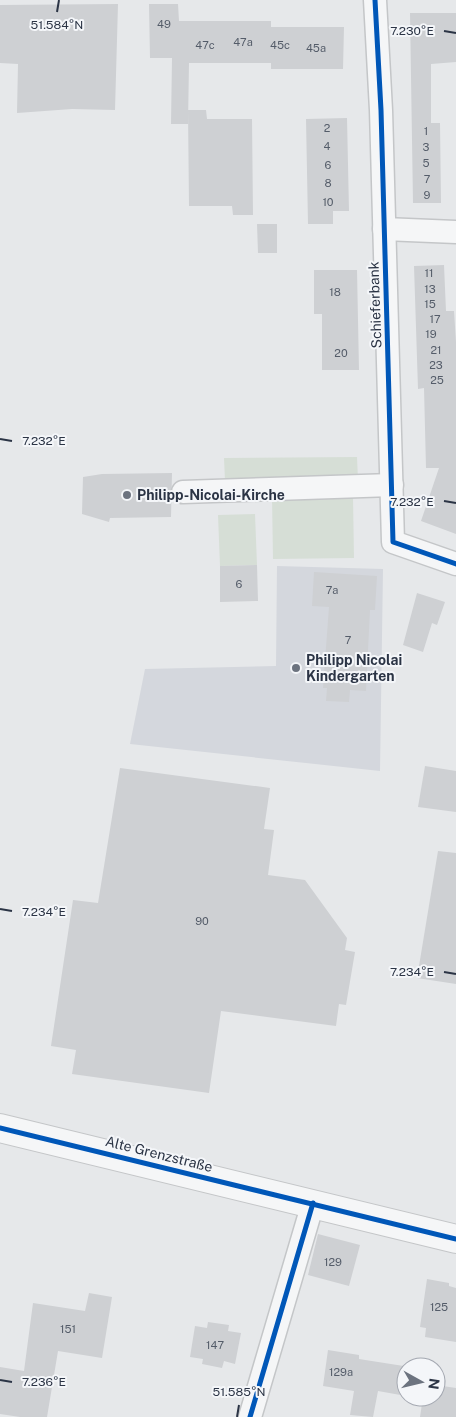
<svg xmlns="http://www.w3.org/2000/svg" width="456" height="1417" font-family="'Public Sans',sans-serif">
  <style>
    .built { fill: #d4d7dd }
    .green { fill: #d6ded6 }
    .building { fill: #ced0d3 }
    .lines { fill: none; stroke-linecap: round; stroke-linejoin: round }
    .minor-casing { stroke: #c4c6c8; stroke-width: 25 }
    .tertiary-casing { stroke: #c4c6c8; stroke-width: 30 }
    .minor { stroke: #f5f6f7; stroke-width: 22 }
    .tertiary { stroke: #f5f6f7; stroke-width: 28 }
    .cycleway-casing { stroke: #f4f6f9; stroke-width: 8 }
    .cycleway { stroke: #0057b8; stroke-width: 5 }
    .ticks { fill: none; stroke: #2b3445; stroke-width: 2 }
    .poi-dot { fill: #6c737f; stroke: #f4f6f9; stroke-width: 2 }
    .labels { text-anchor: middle; stroke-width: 4; stroke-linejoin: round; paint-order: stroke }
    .number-label { font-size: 11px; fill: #545c69 }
    .street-label { font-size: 14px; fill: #2b3445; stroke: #f4f6f9 }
    .poi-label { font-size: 14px; font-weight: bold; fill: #2b3445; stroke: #f4f6f9; text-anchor: start }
    .ticks-label { font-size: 12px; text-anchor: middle; fill: #2b3445; stroke: #f4f6f9; stroke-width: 4; stroke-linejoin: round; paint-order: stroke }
  </style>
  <rect width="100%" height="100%" fill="#e6e8ea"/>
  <path class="built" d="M277,566l106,3 -3,202 -250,-27 15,-75 131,-3z"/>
  <g class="green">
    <path d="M357,457l1,23 -133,1 -1,-23z"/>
    <path d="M353,496l1,62 -81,1 -1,-62z"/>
    <path d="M255,514l2,51 -37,1 -2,-51z"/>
  </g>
  <g class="building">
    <path d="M118,4l-3,106 -43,-1 -55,4 1,-49 -18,-1v-58z"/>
    <path d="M149,4h29l1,17h92v6h73l-1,42h-72v-6h-82l-1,61h-17l1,-66h-22z"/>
    <path d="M410,13h46v49l-25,2v59h9l1,80h-28z"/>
    <path d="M188,110h18l1,9h45l1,96h-20l-1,-9h-43z"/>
    <path d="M347,118l2,93h-16v13h-25l-2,-105z"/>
    <path d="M257,224h20v29h-19z"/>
    <path d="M444,265l2,46h8l2,31v192l-35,-13 18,-53h-13l-2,-80 -6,1 -4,-123z"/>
    <path d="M314,270h43l2,100h-37v-56h-8z"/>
    <path d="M172,473l-1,44 -61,1 -1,4 -27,-8 1,-37 19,-3z"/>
    <path d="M257,565l1,36 -38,1v-36z"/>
    <path d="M314,572l63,4 -2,34h-5l-4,81 -16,-1 -1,12 -23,-1 1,-13h-4l6,-81 -17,-1z"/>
    <path d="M417,593l28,9 -8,23 -5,-2 -9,29 -20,-7z"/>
    <path d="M425,766l31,5v41l-38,-5z"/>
    <path d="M120,768l150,20 -6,41 10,1 -6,45 37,5 42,58 -2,12 10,2 -9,53 -7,-1 -3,22 -115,-15 -12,82 -137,-19 4,-24 -25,-4 22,-146 25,3z"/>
    <path d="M438,851l18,2v131l-39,-6z"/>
    <path d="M318,1234l42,11 -11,41 -41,-11z"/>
    <path d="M427,1279l22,4v3l7,2v54l-31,-5 1,-9 -6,-1z"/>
    <path d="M89,1293l23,4 -10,61 -44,-7 -11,66h-27l-20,-3v-47l24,4 9,-68 52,8z"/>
    <path d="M208,1322l21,3 -1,6 13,2 -6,31 -11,-3 -2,7 -20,-4 1,-5 -13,-2 5,-31 12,2z"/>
    <path d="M328,1350l31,5v4l51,8h-4v29l-28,-5 -5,26 -23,-2 4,-24 -31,-5z"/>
    <path d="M436,1385l20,3v29h-36l3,-20h13z"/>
  </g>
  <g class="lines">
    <g class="minor-casing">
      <g id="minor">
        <path d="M375,0l6,110 12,432 63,22"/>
        <path d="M384,229l72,3"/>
        <path d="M183,492l209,-7"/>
        <path d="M250,1417l63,-214"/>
      </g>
    </g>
    <g class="tertiary-casing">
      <path id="tertiary" d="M0,1128l456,111"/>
    </g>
    <use href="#minor" class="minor"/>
    <use href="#tertiary" class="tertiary"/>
    <g class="cycleway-casing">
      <g id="cycleway">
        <path d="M375,0l6,110 12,432 63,22"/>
        <path d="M0,1128l456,111"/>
        <path d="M250,1417l63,-214"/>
      </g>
    </g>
    <use href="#cycleway" class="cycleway"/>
  </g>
  <path class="ticks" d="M57,12l2,-12M444,31l12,2M0,439l12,2M444,501l12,2M0,909l12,2M444,972l12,2M0,1380l12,2M237,1417l2,-12"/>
  <g class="poi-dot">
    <circle cx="127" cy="495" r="5"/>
    <circle cx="296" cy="668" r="5"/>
  </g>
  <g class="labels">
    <g class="number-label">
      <text x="164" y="28">49</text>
      <text x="243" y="46">47a</text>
      <text x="205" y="49">47c</text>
      <text x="280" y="49">45c</text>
      <text x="316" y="52">45a</text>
      <text x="327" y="132">2</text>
      <text x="426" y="135">1</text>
      <text x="327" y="150">4</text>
      <text x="426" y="151">3</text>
      <text x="426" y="167">5</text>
      <text x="328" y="169">6</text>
      <text x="427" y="183">7</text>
      <text x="328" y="187">8</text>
      <text x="427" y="199">9</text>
      <text x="328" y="206">10</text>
      <text x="429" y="277">11</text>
      <text x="430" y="293">13</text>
      <text x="335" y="296">18</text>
      <text x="430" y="308">15</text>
      <text x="435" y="323">17</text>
      <text x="431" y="338">19</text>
      <text x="436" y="354">21</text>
      <text x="341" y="357">20</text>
      <text x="436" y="369">23</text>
      <text x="437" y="384">25</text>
      <text x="239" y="588">6</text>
      <text x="332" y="594">7a</text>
      <text x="348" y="644">7</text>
      <text x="202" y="925">90</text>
      <text x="333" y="1266">129</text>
      <text x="439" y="1311">125</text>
      <text x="68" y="1333">151</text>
      <text x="215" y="1349">147</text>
      <text x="341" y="1376">129a</text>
    </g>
    <g class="street-label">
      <text transform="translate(375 305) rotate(-92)" y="5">Schieferbank</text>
      <text transform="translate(159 1154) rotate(14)" y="5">Alte Grenzstraße</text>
    </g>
    <g class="poi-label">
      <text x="137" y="500">Philipp-Nicolai-Kirche</text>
      <text x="306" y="665">Philipp Nicolai<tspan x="306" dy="16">Kindergarten</tspan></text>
    </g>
  </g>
  <g class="ticks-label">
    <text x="57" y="29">51.584°N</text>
    <text x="412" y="35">7.230°E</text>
    <text x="44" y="445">7.232°E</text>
    <text x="412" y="506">7.232°E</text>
    <text x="44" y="916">7.234°E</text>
    <text x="412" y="976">7.234°E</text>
    <text x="44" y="1386">7.236°E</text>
    <text x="239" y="1396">51.585°N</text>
  </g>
  <g transform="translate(421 1382) rotate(98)"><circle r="24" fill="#f4f6f9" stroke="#a4a8b1"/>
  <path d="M0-4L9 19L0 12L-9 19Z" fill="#6c737f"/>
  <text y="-8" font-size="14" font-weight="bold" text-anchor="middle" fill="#2b3445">N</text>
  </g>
</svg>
